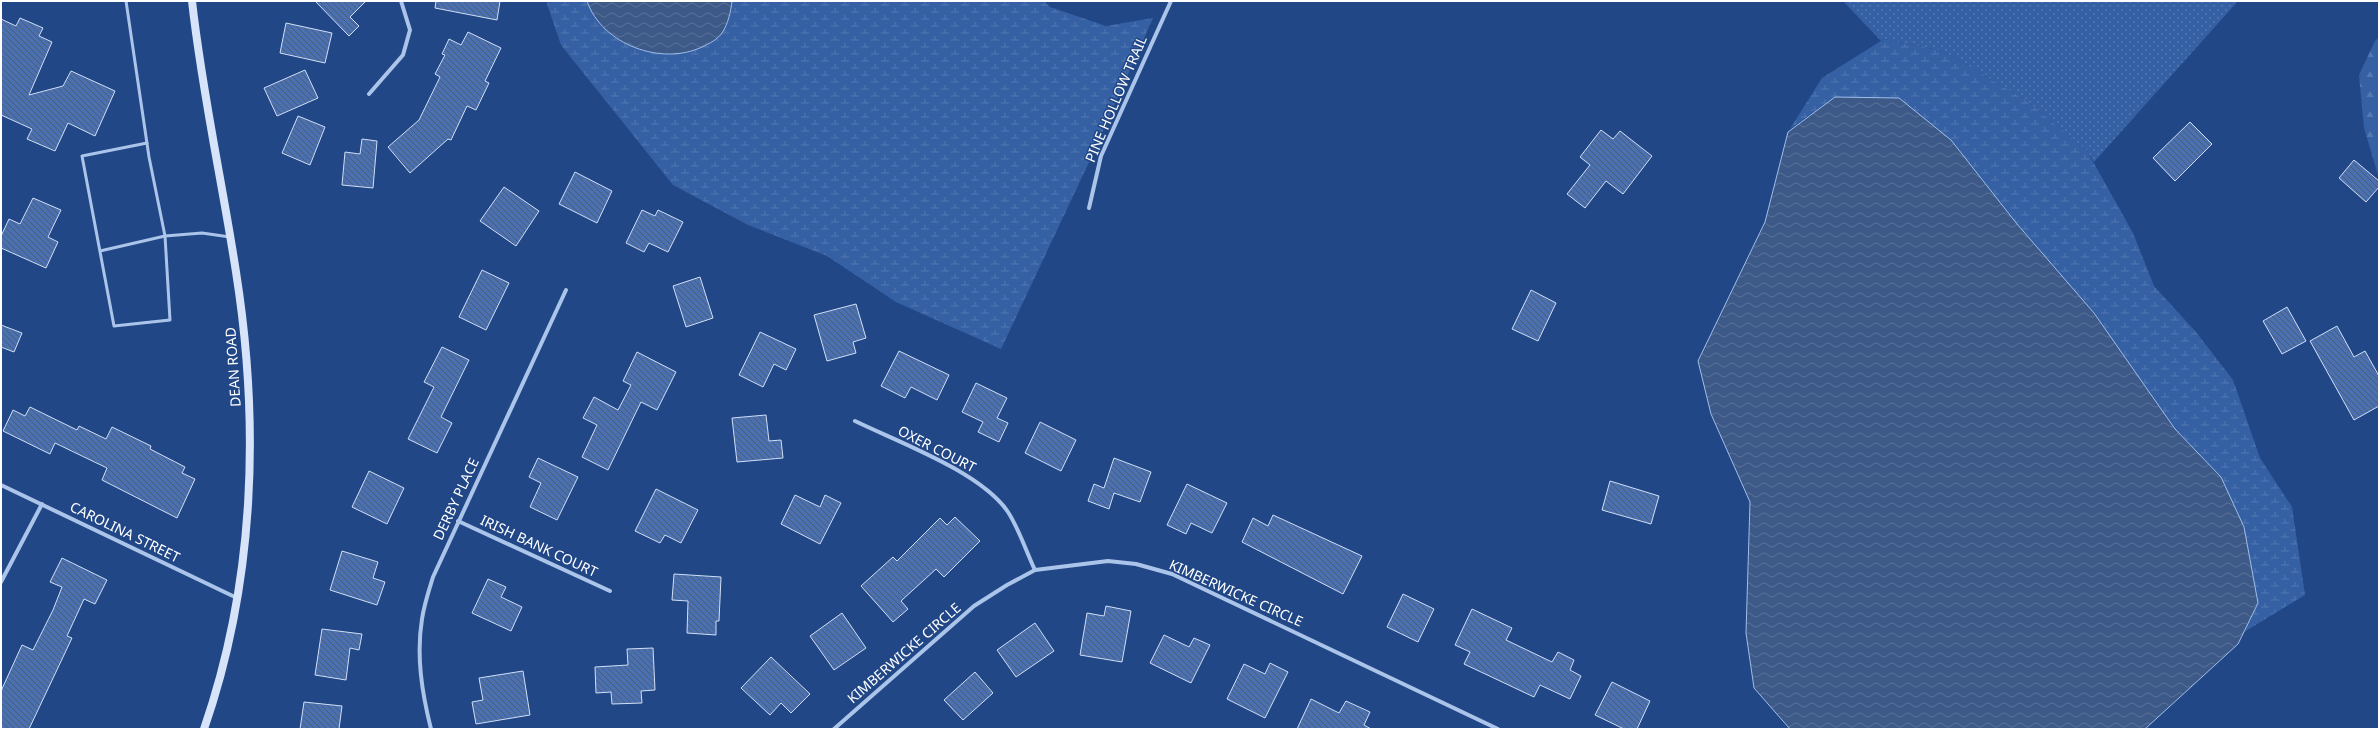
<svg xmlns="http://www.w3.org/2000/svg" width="2380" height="730" font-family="'Noto Sans',sans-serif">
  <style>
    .grass { fill: url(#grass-dots) }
    .forest { fill: url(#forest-firs) }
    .wetland { fill: url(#wetland-marsh) }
    .water { fill: url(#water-waves); stroke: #9fbeeb }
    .building { fill: url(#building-back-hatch); stroke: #d0dff7 }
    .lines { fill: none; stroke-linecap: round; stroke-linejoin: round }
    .lane { stroke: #abc4ea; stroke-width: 3 }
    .street { stroke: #abc4ea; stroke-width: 4 }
    .secondary { stroke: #d6e3f8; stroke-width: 8 }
    .labels { text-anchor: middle; stroke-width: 3; stroke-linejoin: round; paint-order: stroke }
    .street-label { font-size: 14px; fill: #fff; stroke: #214787 }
  </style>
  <defs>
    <pattern id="grass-dots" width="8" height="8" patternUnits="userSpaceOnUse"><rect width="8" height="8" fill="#3560a4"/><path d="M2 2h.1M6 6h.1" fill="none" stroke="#5378b2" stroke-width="1.8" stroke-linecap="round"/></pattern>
    <pattern id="forest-firs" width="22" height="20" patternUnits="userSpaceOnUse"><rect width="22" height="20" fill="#3560a4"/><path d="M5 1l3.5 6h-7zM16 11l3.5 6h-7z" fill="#5378b2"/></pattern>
    <pattern id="wetland-marsh" width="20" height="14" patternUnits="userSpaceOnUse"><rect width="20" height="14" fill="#3560a4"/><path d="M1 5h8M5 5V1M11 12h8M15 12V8" fill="none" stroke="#5378b2"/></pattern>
    <pattern id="water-waves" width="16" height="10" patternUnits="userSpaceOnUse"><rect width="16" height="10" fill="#3d5987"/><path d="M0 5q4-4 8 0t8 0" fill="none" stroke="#5a7299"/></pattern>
    <pattern id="building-back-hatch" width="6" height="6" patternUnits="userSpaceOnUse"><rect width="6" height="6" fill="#4a70af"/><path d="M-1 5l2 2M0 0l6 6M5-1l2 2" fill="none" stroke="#4b5c79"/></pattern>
  </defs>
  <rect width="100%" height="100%" fill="#214787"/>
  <path class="grass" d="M1843,1h395l-144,161 -7,-11 -61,-51 -83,-49 -59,-12 -3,2z"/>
  <path class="forest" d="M2379,37v141l-15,-50 -5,-53 16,-34z"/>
  <g class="wetland">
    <path d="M546,1h41l15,25 27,19 102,-32 1,-12h312l6,6 56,19 47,-8 -62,140 -90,191 -105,-47 -69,-46 -79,-31 -75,-40 -112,-140z"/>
    <path d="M1884,39l59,12 83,49 61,51 46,82 21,53 42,46 37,48 27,78 32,49 13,88 -61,37 14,-29 -37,-126 -46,-48 -81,-116 -77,-89 -66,-84 -116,-43 -45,32 32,-51z"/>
  </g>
  <g class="water">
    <path d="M587,1h145c-1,10 -4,23 -10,32 -4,6 -13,11 -20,14 -40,19 -100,-2 -115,-46z"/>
    <path d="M1835,97l64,1 52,42 66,84 77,89 81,116 46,48 23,50 14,76 -20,41 -93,85h-355l-36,-41 -8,-55 4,-131 -39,-88 -13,-53 67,-139 23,-90z"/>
  </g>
  <g class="building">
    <path d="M315,1h51l-16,16 9,9 -10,10z"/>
    <path d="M436,1h64l-3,19 -62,-12z"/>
    <path d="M20,18l23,10 -4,8 13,6 -23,53 34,-9 8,-15 44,20 -20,45 -27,-13 -13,28 -28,-12 5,-10 -31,-14v-96l15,7z"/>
    <path d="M286,23l46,10 -7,30 -45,-10z"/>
    <path d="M468,32l33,16 -16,33 4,2 -13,27 -9,-4 -16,34 -3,-1 -38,34 -22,-26 31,-27 21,-43 -5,-3 10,-19 -3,-1 7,-15 12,6z"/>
    <path d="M305,70l13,28 -41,18 -13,-28z"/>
    <path d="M298,116l27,11 -15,38 -28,-12z"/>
    <path d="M2190,122l22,22 -37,37 -22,-23z"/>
    <path d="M1601,130l12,9 7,-8 32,25 -29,38 -17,-13 -21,27 -18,-14 23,-29 -10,-8z"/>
    <path d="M362,139l15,2 -4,47 -31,-3 3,-33 15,2z"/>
    <path d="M2354,160l25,21v6l-13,15 -27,-24z"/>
    <path d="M575,172l37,19 -15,32 -38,-19z"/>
    <path d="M504,187l35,24 -23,35 -36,-25z"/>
    <path d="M33,198l28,12 -13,27 10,5 -12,26 -45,-20v-12l8,-17 11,5z"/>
    <path d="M642,210l13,6 3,-6 25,12 -15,30 -19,-9 -5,9 -18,-9z"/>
    <path d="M482,270l27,13 -23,47 -27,-13z"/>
    <path d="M700,277l13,41 -27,9 -13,-41z"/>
    <path d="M1531,290l25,13 -18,38 -26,-12z"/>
    <path d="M856,304l10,34 -13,4 3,11 -29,8 -13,-46z"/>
    <path d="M2287,307l19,34 -24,13 -19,-33z"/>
    <path d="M1,325l21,8 -8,19 -13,-5z"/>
    <path d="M2337,326l17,31 11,-6 14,25v30l-25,14 -44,-79z"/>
    <path d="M760,332l36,17 -10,21 -12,-6 -11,23 -24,-12z"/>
    <path d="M442,347l27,13 -28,57 11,6 -15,30 -29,-14 26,-52 -10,-5z"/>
    <path d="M899,351l50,24 -12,25 -26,-13 -6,11 -24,-12z"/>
    <path d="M637,352l39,20 -19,38 -16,-8 -33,68 -26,-13 15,-32 -14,-7 11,-21 24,13 13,-25 -8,-4z"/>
    <path d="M976,383l31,15 -10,20 11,5 -9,19 -21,-10 5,-10 -21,-10z"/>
    <path d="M30,407l47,23 2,-4 27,13 6,-12 39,19 -1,3 35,18 -3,6 13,6 -18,39 -75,-38 5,-12 -52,-25 -5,11 -47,-23 10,-21 12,6z"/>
    <path d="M766,415l3,26 12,-1 2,18 -46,4 -5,-44z"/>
    <path d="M1040,422l36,18 -15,31 -36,-18z"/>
    <path d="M538,458l40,19 -21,43 -27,-13 11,-24 -12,-6z"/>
    <path d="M1114,458l37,14 -11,30 -26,-9 -5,16 -21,-8 6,-17 10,4z"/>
    <path d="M369,471l35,17 -17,36 -35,-17z"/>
    <path d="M1610,481l49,15 -8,28 -49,-14z"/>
    <path d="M1187,484l40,19 -15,30 -21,-10 -5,11 -19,-9z"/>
    <path d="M656,489l42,21 -17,33 -16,-8 -5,8 -25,-12z"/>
    <path d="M795,495l25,12 5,-12 16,8 -21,41 -39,-20z"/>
    <path d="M1273,515l89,41 -19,38 -101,-52 11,-24 15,8z"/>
    <path d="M955,517l25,24 -36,36 -8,-8 -35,32 7,8 -15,13 -32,-36 32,-29 4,4 43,-43 7,7z"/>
    <path d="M342,551l36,11 -5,16 12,4 -8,23 -47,-15z"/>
    <path d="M62,558l45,22 -12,24 -11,-5 -17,37 5,2 -43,91h-28v-38l21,-46 11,5 20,-40 9,-23 -12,-5z"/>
    <path d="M674,574l47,3 -2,44h-3v14l-29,-2 1,-32 -16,-1z"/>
    <path d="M488,579l18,8 -5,10 21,10 -11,24 -39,-18z"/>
    <path d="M1403,594l31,15 -16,33 -31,-15z"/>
    <path d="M1106,606l25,5 -9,51 -42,-7 7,-42 17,3z"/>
    <path d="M1472,609l40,19 -6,12 46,22 6,-10 16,8 -4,10 11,6 -11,23 -30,-14 -6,12 -70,-33 6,-12 -15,-7z"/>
    <path d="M842,613l24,35 -32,22 -24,-34z"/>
    <path d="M1035,623l19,28 -38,26 -19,-27z"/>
    <path d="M322,629l40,5 -3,16 -9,-2 -4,32 -31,-5z"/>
    <path d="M1164,635l25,12 5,-9 16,7 -19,38 -41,-20z"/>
    <path d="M653,648l2,42 -14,1 1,12 -30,1 -1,-12 -15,1 -1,-26 33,-2 -1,-16z"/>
    <path d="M771,657l39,37 -19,19 -10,-10 -11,12 -29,-27z"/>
    <path d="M1270,663l18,9 -23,46 -38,-19 17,-35 21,10z"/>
    <path d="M523,671l7,44 -54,9 -4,-22 11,-2 -4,-22z"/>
    <path d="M975,672l18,21 -30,27 -19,-20z"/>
    <path d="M1612,682l38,19 -13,28h-13l-29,-14z"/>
    <path d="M1311,699l28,14 7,-12 24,11 -6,13 7,4h-74z"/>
    <path d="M304,702l38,4 -3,23h-39z"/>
  </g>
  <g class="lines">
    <g class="lane">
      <path d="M126,1l23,156 16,79 37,-3 28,4"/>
      <path d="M100,251l65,-15 5,84 -56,6 -32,-170 65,-13"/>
    </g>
    <g class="street">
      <path d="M369,94l34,-39 7,-25 -9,-29"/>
      <path d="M1089,208l12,-52 70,-155"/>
      <path d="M855,421c43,21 126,51 153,91 11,17 18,39 27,58"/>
      <path d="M1,485l236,113"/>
      <path d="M458,521l152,70"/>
      <path d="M1,582l41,-78"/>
      <path d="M431,729c-9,-36 -15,-73 -9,-110 2,-14 7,-29 11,-42l133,-287"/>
      <path d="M834,729l140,-123 33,-21 28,-15 73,-9 28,3 36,10 326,155"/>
    </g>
    <path class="secondary" d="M192,1c10,91 30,180 44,271 24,152 19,310 -32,457"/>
  </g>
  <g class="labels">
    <g class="street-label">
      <text transform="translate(1116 99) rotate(-67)" y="5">PINE HOLLOW TRAIL</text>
      <text transform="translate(233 367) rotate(-94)" y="5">DEAN ROAD</text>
      <text transform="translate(937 449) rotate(27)" y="5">OXER COURT</text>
      <text transform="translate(456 499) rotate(-65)" y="5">DERBY PLACE</text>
      <text transform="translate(125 532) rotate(26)" y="5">CAROLINA STREET</text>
      <text transform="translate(539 546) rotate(25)" y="5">IRISH BANK COURT</text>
      <text transform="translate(1236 593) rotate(24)" y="5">KIMBERWICKE CIRCLE</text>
      <text transform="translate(904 653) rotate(-41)" y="5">KIMBERWICKE CIRCLE</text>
    </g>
  </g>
  <rect width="2380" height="730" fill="none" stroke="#ffffff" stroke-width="4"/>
</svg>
